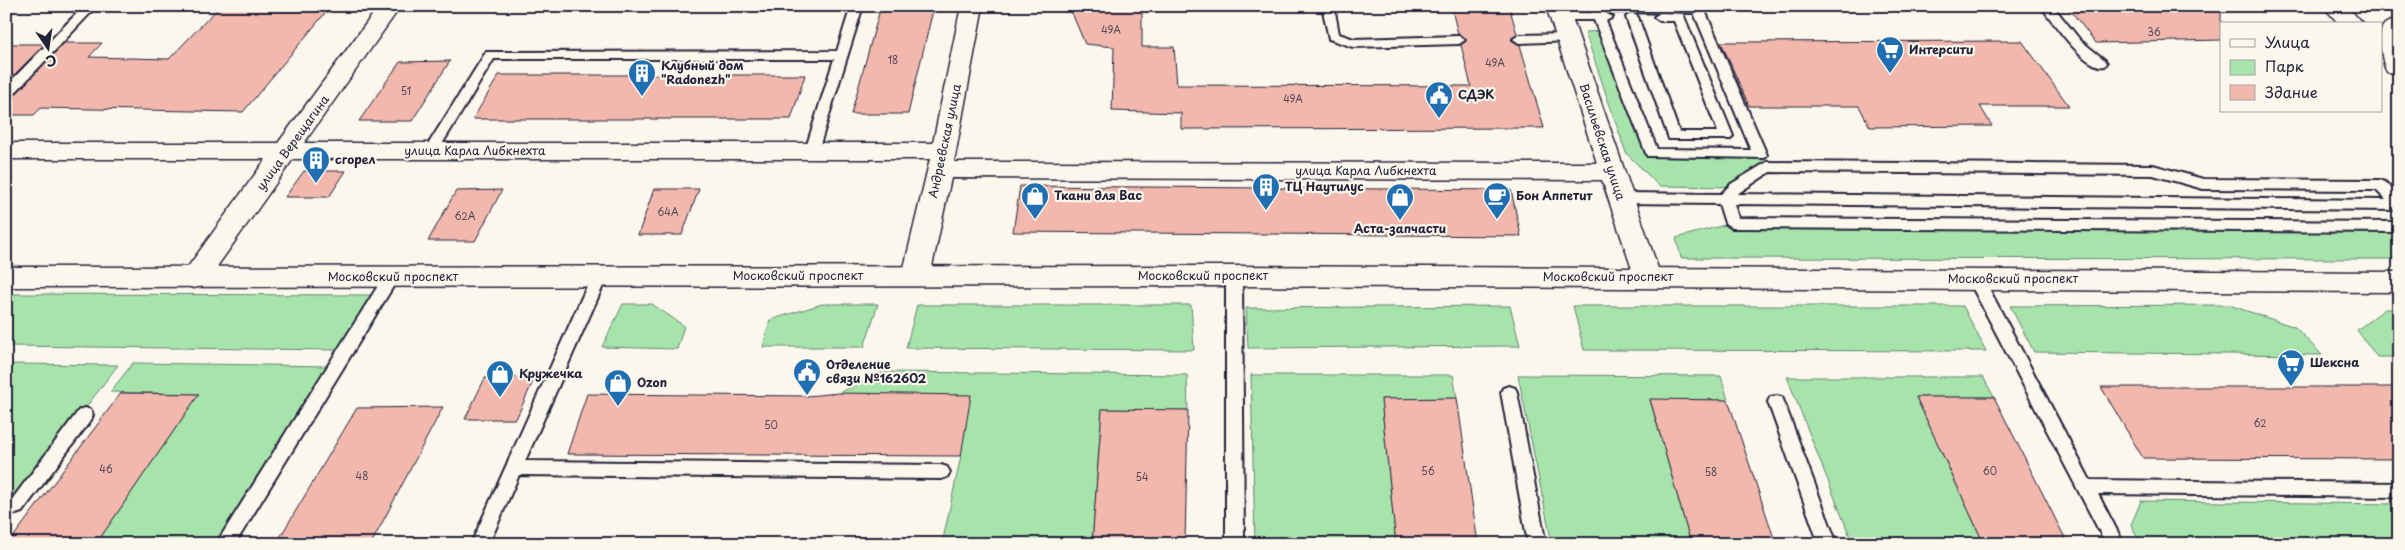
<svg xmlns="http://www.w3.org/2000/svg" width="2405" height="550" font-family="'Playpen Sans',sans-serif">
  <style>
    .green { fill: #a7e4ab; stroke: #648373 }
    .building { fill: #f2b8ad; stroke: #22223b }
    .lines { fill: none; stroke-linecap: round; stroke-linejoin: round }
    .service-casing { stroke: #22223b; stroke-width: 4 }
    .minor-casing { stroke: #22223b; stroke-width: 3 }
    .tertiary-casing { stroke: #22223b; stroke-width: 3 }
    .primary-casing { stroke: #22223b; stroke-width: 3 }
    .service { fill: #fbf7ec; fill-rule: evenodd }
    .minor { fill: #fbf7ec; fill-rule: evenodd }
    .tertiary { fill: #fbf7ec; fill-rule: evenodd }
    .primary { fill: #fbf7ec; fill-rule: evenodd }
    .labels { text-anchor: middle; stroke-width: 4.5; stroke-linejoin: round; paint-order: stroke }
    .number-label { font-size: 10px; fill: #564858 }
    .poi-label { font-size: 12px; font-weight: bold; fill: #22223b; stroke: #fbf7ec; text-anchor: start }
    .street-label { font-size: 12px; fill: #22223b; stroke: #fbf7ec }
  </style>
  <rect width="100%" height="100%" fill="#fbf7ec"/>
  <filter id="ink" filterUnits="userSpaceOnUse"><feTurbulence type="fractalNoise" baseFrequency=".02" numOctaves="2"/><feDisplacementMap in="SourceGraphic" scale="10" xChannelSelector="R" yChannelSelector="G"/><feConvolveMatrix kernelMatrix="1 2 1 2 8 2 1 2 1" color-interpolation-filters="sRGB"/></filter>
  <g filter="url(#ink)">
    <g class="green">
      <path d="M1603,31l49,122 108,2 7,12 -31,20 -77,-1 -33,-33 -41,-121z"/>
      <path d="M1732,223l667,4v32l-718,-1 -5,-20z"/>
      <path d="M6,294l372,1 -37,55 -335,-4z"/>
      <path d="M623,304h29l32,22 -7,23 -75,-2z"/>
      <path d="M822,304h56l-14,43h-101l7,-27z"/>
      <path d="M917,305h274l3,45 -288,-2z"/>
      <path d="M2229,305l66,22 27,28 -288,-3 -24,-46z"/>
      <path d="M1510,306l10,40 -272,2 -2,-40z"/>
      <path d="M1573,306h390l23,45 -402,-1z"/>
      <path d="M2385,309h14v48h-22l-20,-27z"/>
      <path d="M133,363l197,3 -110,178h-124l103,-150 -89,-2z"/>
      <path d="M6,364l112,1 -104,137h-8z"/>
      <path d="M883,372l304,3 1,35 -86,-1 -10,135h-150l19,-88 -122,-63z"/>
      <path d="M1251,375h202l4,23 -76,1 15,145h-141z"/>
      <path d="M1518,375l203,1 7,24h-78l41,144h-139z"/>
      <path d="M1787,377h196l11,20h-78l68,147h-131z"/>
      <path d="M2141,501l258,3v40h-258l-10,-19z"/>
    </g>
    <g class="building">
      <path d="M220,6h111l-88,106 -202,-4 -7,7h-28v-15l6,-2 52,-55h38l-13,14 80,2z"/>
      <path d="M881,6h53l-26,108h-57z"/>
      <path d="M1069,6h73v41h32l3,38 294,1 -10,-41 6,-6 -9,-5 -7,-28h58l8,28 -6,6 9,5 24,83 -363,1v-16l-69,-2 2,-64 -29,-3z"/>
      <path d="M2067,6h154v34l-125,3z"/>
      <path d="M2022,41l47,65h-89l12,20 -122,1 -11,-21h-110l-28,-64z"/>
      <path d="M6,44h39l-39,39z"/>
      <path d="M450,61l-38,60h-53l41,-59z"/>
      <path d="M499,75h306l-14,44h-318z"/>
      <path d="M304,171h42l-17,26h-44z"/>
      <path d="M1020,186l491,4 10,46 -508,-4z"/>
      <path d="M654,189h45l-17,46h-44z"/>
      <path d="M502,190l-27,51h-47l28,-50z"/>
      <path d="M535,377l-19,42h-51l20,-41z"/>
      <path d="M2101,387h298v72l-256,-1z"/>
      <path d="M121,393l78,1 -103,150h-88z"/>
      <path d="M839,393l132,2 -10,61 -394,-2 20,-60 220,2z"/>
      <path d="M1916,397h78l74,147h-84z"/>
      <path d="M1457,398l21,146h-82l-15,-145z"/>
      <path d="M1650,399l78,1 48,144h-85z"/>
      <path d="M443,407l-72,137h-95l81,-136z"/>
      <path d="M1102,409l86,1 -3,134h-93z"/>
    </g>
    <g class="lines">
      <g class="service-casing">
        <g id="service">
          <path d="M84,6h13l-86,91 -5,1v-12z"/>
          <path d="M851,6h12l-46,148h-10l-2,-3 29,-92h-340l-58,95 -5,1 -7,-4 62,-99 351,-1z"/>
          <path d="M1322,6h12l5,28 15,5 105,-3 6,4 -6,4 -106,3 -24,-8z"/>
          <path d="M1590,6h113l64,149 -2,3 -118,-2 -53,-136h-33l-6,-4 6,-4 30,1zM1603,12l91,1 57,137 -94,-1 -51,-128 7,-4z"/>
          <path d="M2041,6h12l27,34 25,20 2,3 -2,3c-19,5 -53,-45 -64,-60z"/>
          <path d="M1632,13l6,4 41,115h39l-44,-111h-14l-6,-4 6,-4 23,1 50,122 -2,3h-62l-43,-122z"/>
          <path d="M1568,34l6,4 -2,3 -53,2 -6,-4 6,-4z"/>
          <path d="M1767,162l386,3 50,14 177,1 5,2 14,14v14l-665,-6 4,14 661,4v10l-667,-4 -7,-5 -6,-19 -98,-1 -7,-5 7,-5 100,1 10,-10zM1770,172l383,3 50,14 173,1 10,10 -649,-6z"/>
          <path d="M1234,271l5,1 3,4 2,268h-18v-268l3,-4z"/>
          <path d="M391,272l5,1 3,4 -164,267h-19l170,-271z"/>
          <path d="M599,272l5,1 3,4 -82,184 416,4 6,2 3,5 -3,5 -6,2 -422,-4 -30,69h-18l120,-267 3,-4z"/>
          <path d="M1976,274l5,1 3,4 106,201 309,3v14l-301,-3 26,50h-18l-138,-265 3,-4z"/>
          <path d="M1509,386l6,2 2,4 29,152h-18l-27,-152 2,-4z"/>
          <path d="M1776,396l6,1 2,5 53,142h-18l-51,-142 2,-5z"/>
          <path d="M85,408l6,2 2,5 -2,5 -69,92 -6,2 -6,-2 -3,-5 3,-5 69,-92z"/>
        </g>
      </g>
      <g class="minor-casing">
        <path id="minor" d="M379,6h22l-97,137h629l28,-137h22l-29,156 643,1 -51,-157h22l93,271 -4,7 -10,3 -10,-3 -35,-104 -651,-2 -21,98 -4,7 -10,3 -10,-3 -4,-7 28,-117h-637l-89,126 -10,3 -10,-3 -4,-7 86,-119h-260v-16h272z"/>
      </g>
      <g class="tertiary-casing">
        <path id="tertiary" d="M1234,266l1165,6v20l-1165,-6 -1228,1v-20z"/>
      </g>
      <g class="primary-casing">
        <g id="primary">
          <path d="M2323,6h24l16,18h-24z"/>
          <path d="M2399,19v17l-7,8 7,10v19l-12,-1c-5,-8 -10,-40 -3,-47 3,-4 10,-4 15,-6z"/>
        </g>
      </g>
      <use href="#service" class="service"/>
      <use href="#minor" class="minor"/>
      <use href="#tertiary" class="tertiary"/>
      <use href="#primary" class="primary"/>
    </g>
  </g>
  <defs>
    <g id="supermarket-pin" transform="scale(1.4375)"><path d="M0 17L-7.5 6A9.5 9.5 0 1 1 7.5 6Z" fill="#1f6fb2" stroke="#fbf7ec"/><path d="M-6-5.5h2.5l.6 2H6L4.5 2H-2.5L-4.4-4H-6ZM-1.5 3.2a1.3 1.3 0 1 0 .1 0ZM3 3.2a1.3 1.3 0 1 0 .1 0Z" fill="#fff"/></g>
    <g id="building-pin" transform="scale(1.4375)"><path d="M0 17L-7.5 6A9.5 9.5 0 1 1 7.5 6Z" fill="#1f6fb2" stroke="#fbf7ec"/><path d="M-4-6H4V6H1V3H-1V6H-4ZM-2.5-4.3h1.7v1.8h-1.7ZM.8-4.3h1.7v1.8H.8ZM-2.5-1h1.7V.8h-1.7ZM.8-1h1.7V.8H.8Z" fill="#fff"/></g>
    <g id="civic-pin" transform="scale(1.4375)"><path d="M0 17L-7.5 6A9.5 9.5 0 1 1 7.5 6Z" fill="#1f6fb2" stroke="#fbf7ec"/><path d="M-.6-6.5H3V-4.5H.6V-3L4-1V1h2V6H-6V1h2V-1L-.6-3ZM-1.2 2.5V6h2.4V2.5Z" fill="#fff"/></g>
    <g id="shop-pin" transform="scale(1.4375)"><path d="M0 17L-7.5 6A9.5 9.5 0 1 1 7.5 6Z" fill="#1f6fb2" stroke="#fbf7ec"/><path d="M-5-2.5h2.3a2.7 3.5 0 0 1 5.4 0H5L5.5 6h-11ZM-1.5-2.5h3a1.5 2.3 0 0 0-3 0Z" fill="#fff"/></g>
    <g id="cafe-pin" transform="scale(1.4375)"><path d="M0 17L-7.5 6A9.5 9.5 0 1 1 7.5 6Z" fill="#1f6fb2" stroke="#fbf7ec"/><path d="M-5.5-4.5H6V0H3Q3 3.5 0 3.5H-2.5Q-5.5 3.5-5.5 0ZM3-3.2v2h1.7v-2ZM-6 4.5H4V6H-6Z" fill="#fff"/></g>
  </defs>
  <g fill-rule="evenodd">
    <use href="#supermarket-pin" x="1890" y="50"/>
    <use href="#building-pin" x="642" y="73"/>
    <use href="#civic-pin" x="1439" y="95"/>
    <use href="#building-pin" x="316" y="160"/>
    <use href="#building-pin" x="1266" y="187"/>
    <use href="#shop-pin" x="1035" y="196"/>
    <use href="#cafe-pin" x="1497" y="196"/>
    <use href="#shop-pin" x="1400" y="197"/>
    <use href="#supermarket-pin" x="2291" y="363"/>
    <use href="#civic-pin" x="807" y="372"/>
    <use href="#shop-pin" x="500" y="374"/>
    <use href="#shop-pin" x="618" y="383"/>
  </g>
  <g class="labels">
    <g class="number-label">
      <text x="1111" y="34">49А</text>
      <text x="2154" y="36">36</text>
      <text x="893" y="64">18</text>
      <text x="1495" y="67">49А</text>
      <text x="406" y="95">51</text>
      <text x="1293" y="103">49А</text>
      <text x="668" y="216">64А</text>
      <text x="465" y="220">62А</text>
      <text x="2260" y="427">62</text>
      <text x="771" y="429">50</text>
      <text x="106" y="473">46</text>
      <text x="1428" y="475">56</text>
      <text x="1990" y="475">60</text>
      <text x="1711" y="476">58</text>
      <text x="362" y="480">48</text>
      <text x="1142" y="481">54</text>
    </g>
    <g class="poi-label">
      <text x="1909" y="54">Интерсити</text>
      <text x="661" y="70">Клубный дом<tspan x="661" dy="14">"Radonezh"</tspan></text>
      <text x="1458" y="99">СДЭК</text>
      <text x="335" y="164">сгорел</text>
      <text x="1285" y="191">ТЦ Наутилус</text>
      <text x="1054" y="200">Ткани для Вас</text>
      <text x="1516" y="200">Бон Аппетит</text>
      <text x="1400" y="233" text-anchor="middle">Аста-запчасти</text>
      <text x="2310" y="367">Шексна</text>
      <text x="826" y="369">Отделение<tspan x="826" dy="14">связи №162602</tspan></text>
      <text x="519" y="378">Кружечка</text>
      <text x="637" y="387">Ozon</text>
    </g>
    <g class="street-label">
      <text transform="translate(945 141) rotate(-78)" y="4">Андреевская улица</text>
      <text transform="translate(1602 142) rotate(72)" y="4">Васильевская улица</text>
      <text transform="translate(293 143) rotate(-54)" y="4">улица Верещагина</text>
      <text x="475" y="155">улица Карла Либкнехта</text>
      <text x="1366" y="175">улица Карла Либкнехта</text>
      <text x="798" y="280">Московский проспект</text>
      <text x="1203" y="280">Московский проспект</text>
      <text x="393" y="281">Московский проспект</text>
      <text x="1608" y="281">Московский проспект</text>
      <text x="2013" y="283">Московский проспект</text>
    </g>
  </g>
  <rect width="2405" height="550" fill="none" stroke="#fbf7ec" stroke-width="25"/>
  <rect x="12" y="12" width="2380" height="525" fill="none" stroke="#22223b" stroke-width="2" filter="url(#ink)"/>
  <rect x="2220" y="22" width="162" height="90" fill="#fbf7ec" stroke="#a4a2a5"/>
  <rect x="2230" y="39" width="25" height="8" fill="#fbf7ec" stroke="#a4a2a5"/>
  <text x="2265" y="48" font-size="15" fill="#22223b">Улица</text>
  <rect x="2230" y="60" width="25" height="15" fill="#a7e4ab" stroke="#a4a2a5"/>
  <text x="2265" y="72" font-size="15" fill="#22223b">Парк</text>
  <rect x="2230" y="85" width="25" height="15" fill="#f2b8ad" stroke="#a4a2a5"/>
  <text x="2265" y="98" font-size="15" fill="#22223b">Здание</text>
  <g transform="translate(48 48) rotate(167)" stroke="#fbf7ec" stroke-width="4" paint-order="stroke">
  <path d="M0-4L9 19L0 12L-9 19Z" fill="#22223b"/>
  <text y="-8" font-size="14" font-weight="bold" text-anchor="middle" fill="#22223b">С</text>
  </g>
</svg>
